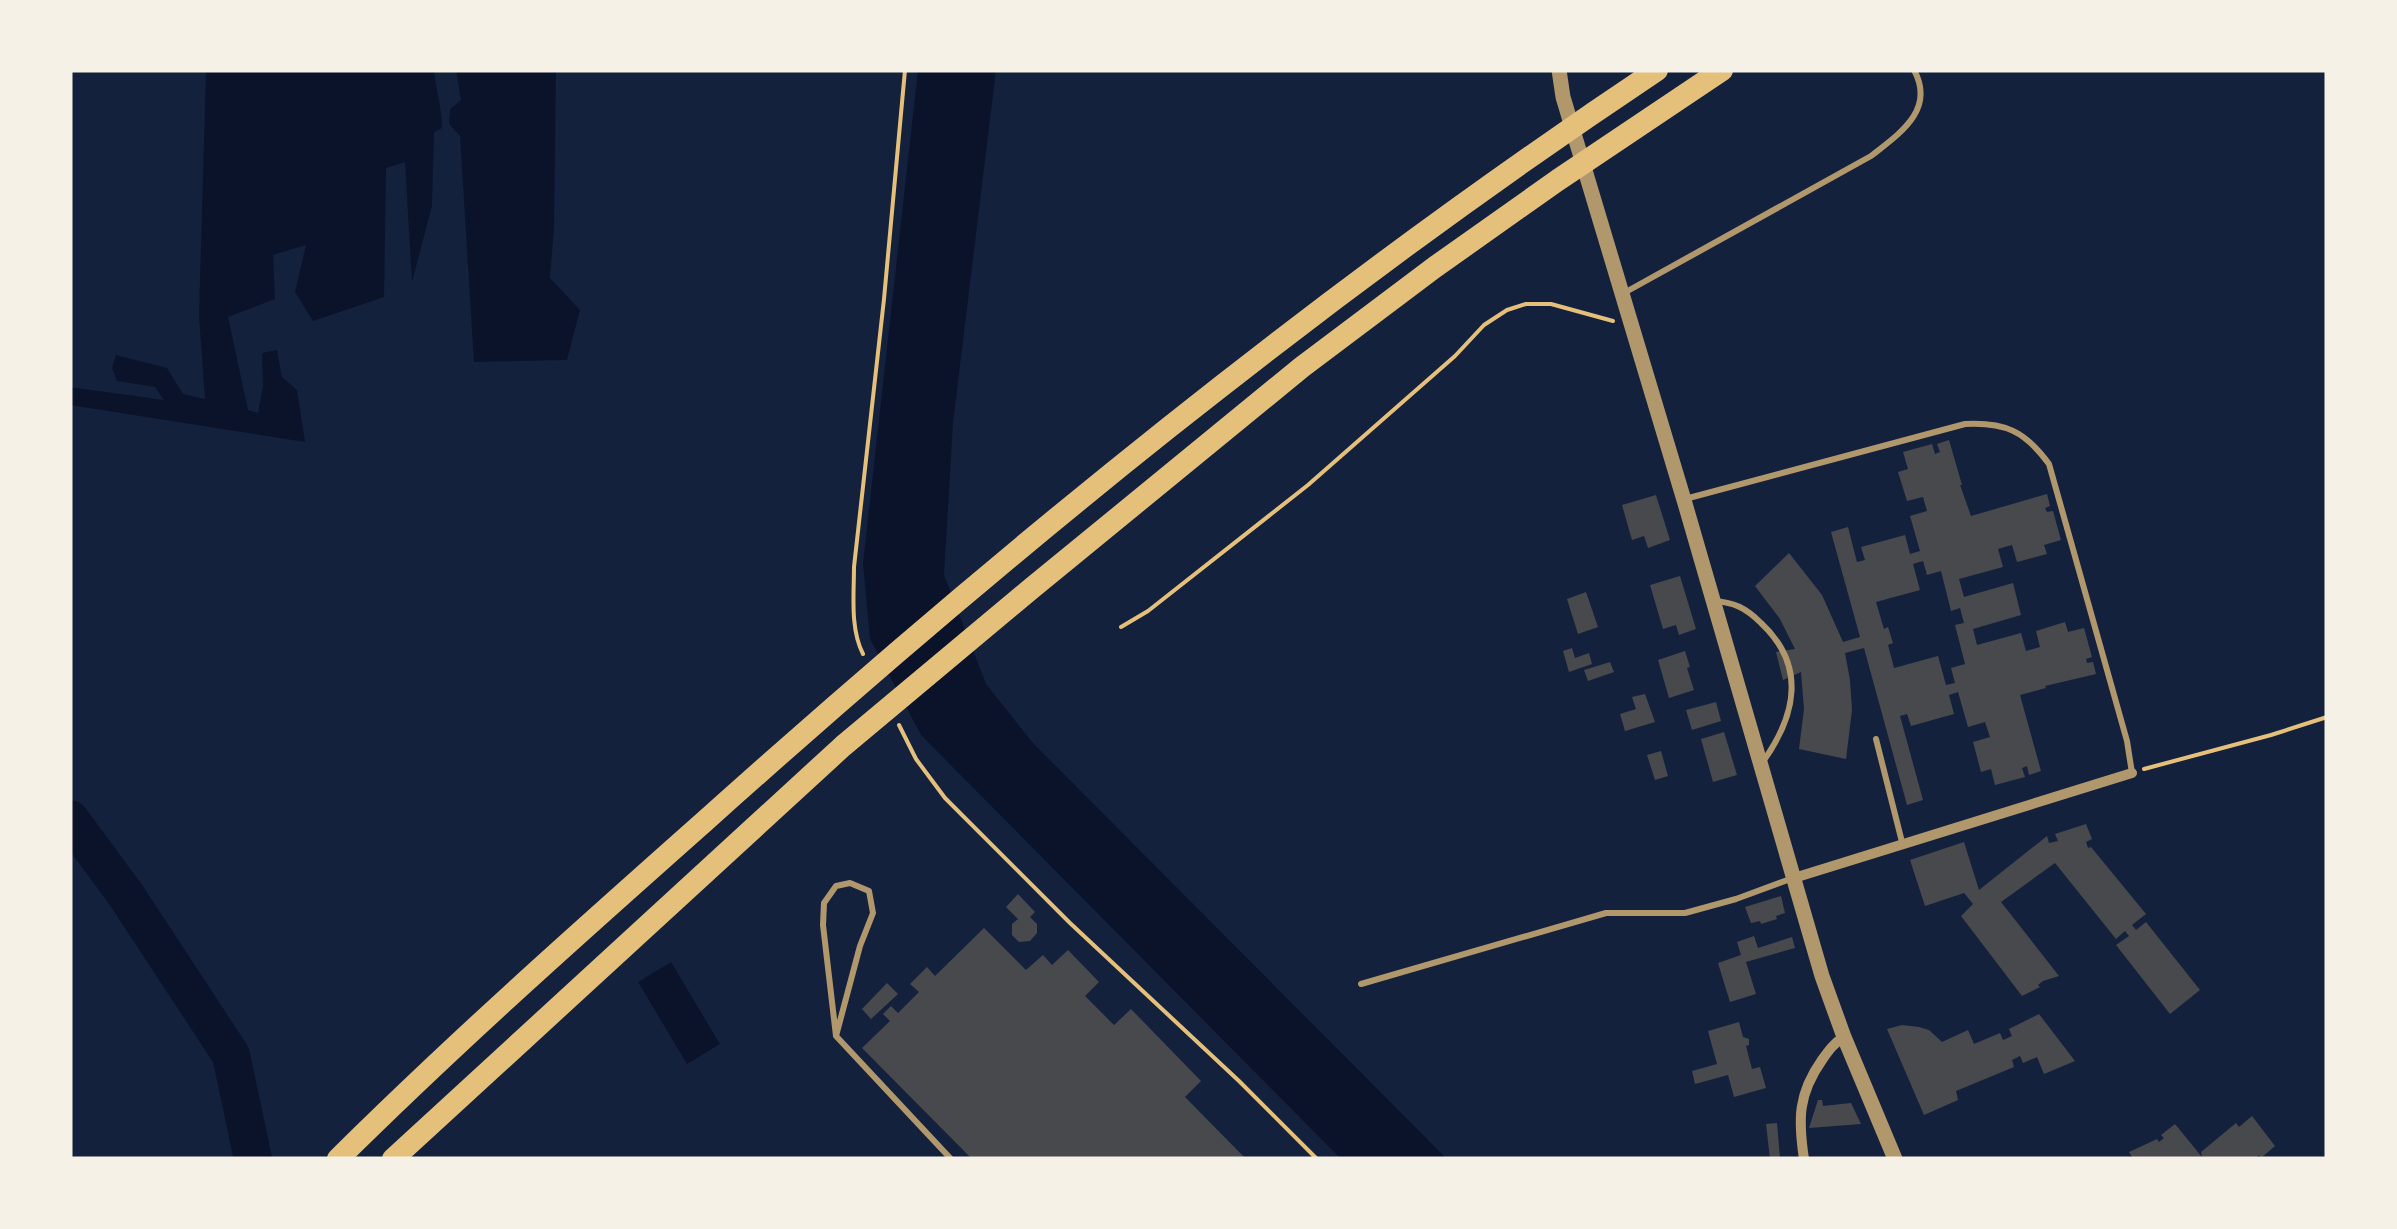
<svg xmlns="http://www.w3.org/2000/svg" width="2397" height="1229" font-family="'PT Sans',sans-serif">
  <style>
    .water { fill: #0b132b }
    .lines { fill: none; stroke-linecap: round; stroke-linejoin: round }
    .river { stroke: #0b132b; stroke-width: 38 }
    .building { fill: #48494c; fill-rule: evenodd }
    .path { stroke: #e5c07b; stroke-width: 4 }
    .service { stroke: #b1986c; stroke-width: 6 }
    .minor { stroke: #b1986c; stroke-width: 10 }
    .tertiary { stroke: #b1986c; stroke-width: 15 }
    .motorway { stroke: #e5c07b; stroke-width: 22 }
  </style>
  <rect width="100%" height="100%" fill="#14213d"/>
  <g class="water">
    <path d="M206,70h228c2,20 8,38 8,58l-8,4 -2,74 -20,76 -7,-120 -19,6 -2,129 -71,24 -18,-29 11,-47 -33,10 2,44 -47,18 20,93 10,3 5,-27 -1,-33 15,-3 5,27 15,13 8,52 -235,-37v-18l94,13 -9,-13 -38,-6 -5,-13 4,-13 51,13 16,26 22,5 -6,-83z"/>
    <path d="M456,70h100l-2,157 -4,51 30,32 -13,50 -93,2 -14,-226 -11,-12 1,-15 11,-9z"/>
    <path d="M918,70h78l-43,353 -9,152 42,109 47,59 414,416h-106l-420,-424 -51,-96 -7,-76z"/>
    <path d="M671,962l49,82 -33,20 -49,-82z"/>
  </g>
  <g class="lines">
    <path class="river" d="M70,819l56,76 105,160 22,104"/>
  </g>
  <g class="building">
    <path d="M1949,440l13,45h-2l11,31 76,-22 3,12 -5,2 2,4 6,-1 8,29 -17,5 3,9 -30,8 -5,-17 -14,4 5,18 -44,12 5,18 49,-14 8,32 -48,14 4,16 44,-12 5,18 14,-4 -4,-16 29,-9 3,10 16,-4 8,29 -6,2 1,4 6,-1 3,12 -51,12 1,2 -26,7 21,76 -12,4 -2,-9 -5,2 3,9 -30,8 -4,-16 -10,3 -8,-30 17,-5 -5,-15 -17,5 -10,-35 -9,3 5,19 -43,12 -4,-12 -7,2 23,84 -16,5 -43,-157 -19,5 5,27 2,30 -6,49 -47,-10 5,-40 -3,-37 -18,8 -7,-28 19,-3 -15,-30 -25,-33 34,-33 33,42 21,47 17,-5 -29,-105 17,-5 9,35 8,-2 -4,-13 44,-12 5,19 10,-3 -10,-35 17,-5 -4,-14 -16,4 -9,-29 10,-3 -5,-17 29,-8 3,10 5,-2 -3,-8zM1923,561l4,14 14,-4 10,40 9,-3 4,15 -9,2 10,39 -14,4 4,15 -9,2 -8,-29 -44,12 -6,-23 5,-2 -5,-16 -4,2 -8,-27 44,-12 -7,-26z"/>
    <path d="M1656,495l14,45 -22,8 -4,-12 -12,4 -10,-35z"/>
    <path d="M1680,576l16,53 -17,6 -3,-10 -13,4 -13,-44z"/>
    <path d="M1586,592l12,35 -20,7 -11,-35z"/>
    <path d="M1572,648l3,10 14,-5 3,11 -23,8 -6,-21z"/>
    <path d="M1685,651l5,16 -3,1 7,22 -25,8 -11,-38z"/>
    <path d="M1610,662l4,10 -26,9 -4,-11z"/>
    <path d="M1645,694l10,28 -30,9 -5,-17 16,-5 -4,-12z"/>
    <path d="M1716,702l5,19 -29,9 -6,-20z"/>
    <path d="M1724,732l13,43 -24,7 -12,-43z"/>
    <path d="M1661,751l7,25 -13,4 -8,-25z"/>
    <path d="M2086,824l6,15 -6,3 2,6 3,-1 55,67 -14,11 4,5 10,-8 54,68 -30,24 -54,-69 13,-9 -4,-5 -9,8 -61,-76 -54,39 58,74 -16,5 -5,4 2,2 -18,9 -61,-80 12,-12 -9,-11 -39,13 -15,-46 54,-18 15,48 68,-54 2,7 9,-2 -3,-7z"/>
    <path d="M1018,894l17,18 -5,5 7,7v9l-7,8 -11,1 -7,-7v-11l6,-5 -12,-12z"/>
    <path d="M1781,896l4,17 -9,3 1,3 -16,5 -1,-3 -9,2 -6,-16z"/>
    <path d="M984,928l42,42 17,-15 9,10 16,-15 31,32 -14,14 29,29 17,-16 70,72 -16,16 61,62h-274l-110,-111 28,-27 -7,-7 8,-8 7,7 21,-21 -9,-8 17,-17 8,9z"/>
    <path d="M1754,936l4,12 34,-11 3,11 -49,14 10,32 -26,8 -12,-39 23,-8 -4,-13z"/>
    <path d="M887,983l11,11 -27,25 -9,-10z"/>
    <path d="M2039,1014l36,47 -31,13 -7,-17 -14,6 -3,-7 -8,4 2,7 -58,24 2,9 -34,15 -37,-86 15,-4 17,2 10,3 13,12 26,-12 6,14 26,-11 3,7 9,-4 -3,-7z"/>
    <path d="M1739,1022l4,15 6,2v6l-3,1 6,23 8,-2 6,21 -32,9 -6,-22 -33,9 -3,-13 25,-7 -9,-33z"/>
    <path d="M1818,1100h4l1,6 28,-3 10,21 -52,4z"/>
    <path d="M2252,1116l23,30 -14,12 -2,-3 -4,4h-122l-4,-7 28,-13 2,3 5,-4 -3,-3 14,-11 27,33 -1,-5 35,-29 3,4z"/>
    <path d="M1777,1123l3,36h-10l-4,-35z"/>
  </g>
  <g class="lines">
    <g class="path">
      <path d="M1121,627l27,-16 160,-126 147,-129 29,-31 23,-15 19,-6h25l62,17"/>
      <path d="M863,654c-13,-25 -9,-60 -9,-87l30,-268 21,-229"/>
      <path d="M899,725l17,34 29,39 125,125 169,158 78,78"/>
      <path d="M2144,769l127,-34 56,-18"/>
    </g>
    <g class="service">
      <path d="M1624,293l247,-137c28,-22 65,-46 43,-86"/>
      <path d="M1685,499l280,-75c40,-2 60,7 84,40l78,277 5,32"/>
      <path d="M1713,601c21,1 33,7 48,22 46,43 35,93 1,140"/>
      <path d="M1876,739l26,103"/>
      <path d="M1361,984l245,-71h79l51,-14 57,-21"/>
      <path d="M836,1036l24,-90 13,-33 -4,-22 -19,-8 -14,3 -12,17 -1,22 13,111 115,123"/>
    </g>
    <g class="minor">
      <path d="M1794,878l338,-105"/>
      <path d="M1804,1159c-6,-40 -6,-65 18,-99 7,-10 12,-17 22,-23"/>
    </g>
    <path class="tertiary" d="M1559,70l4,27 121,403 138,476 22,61 51,122"/>
    <g class="motorway">
      <path d="M338,1159c118,-117 243,-228 367,-338 301,-270 616,-527 952,-751"/>
      <path d="M393,1159l450,-413 189,-158 270,-221 133,-100 123,-87 164,-110"/>
    </g>
  </g>
  <rect width="2397" height="1229" fill="none" stroke="#f6f1e7" stroke-width="145"/>
</svg>
